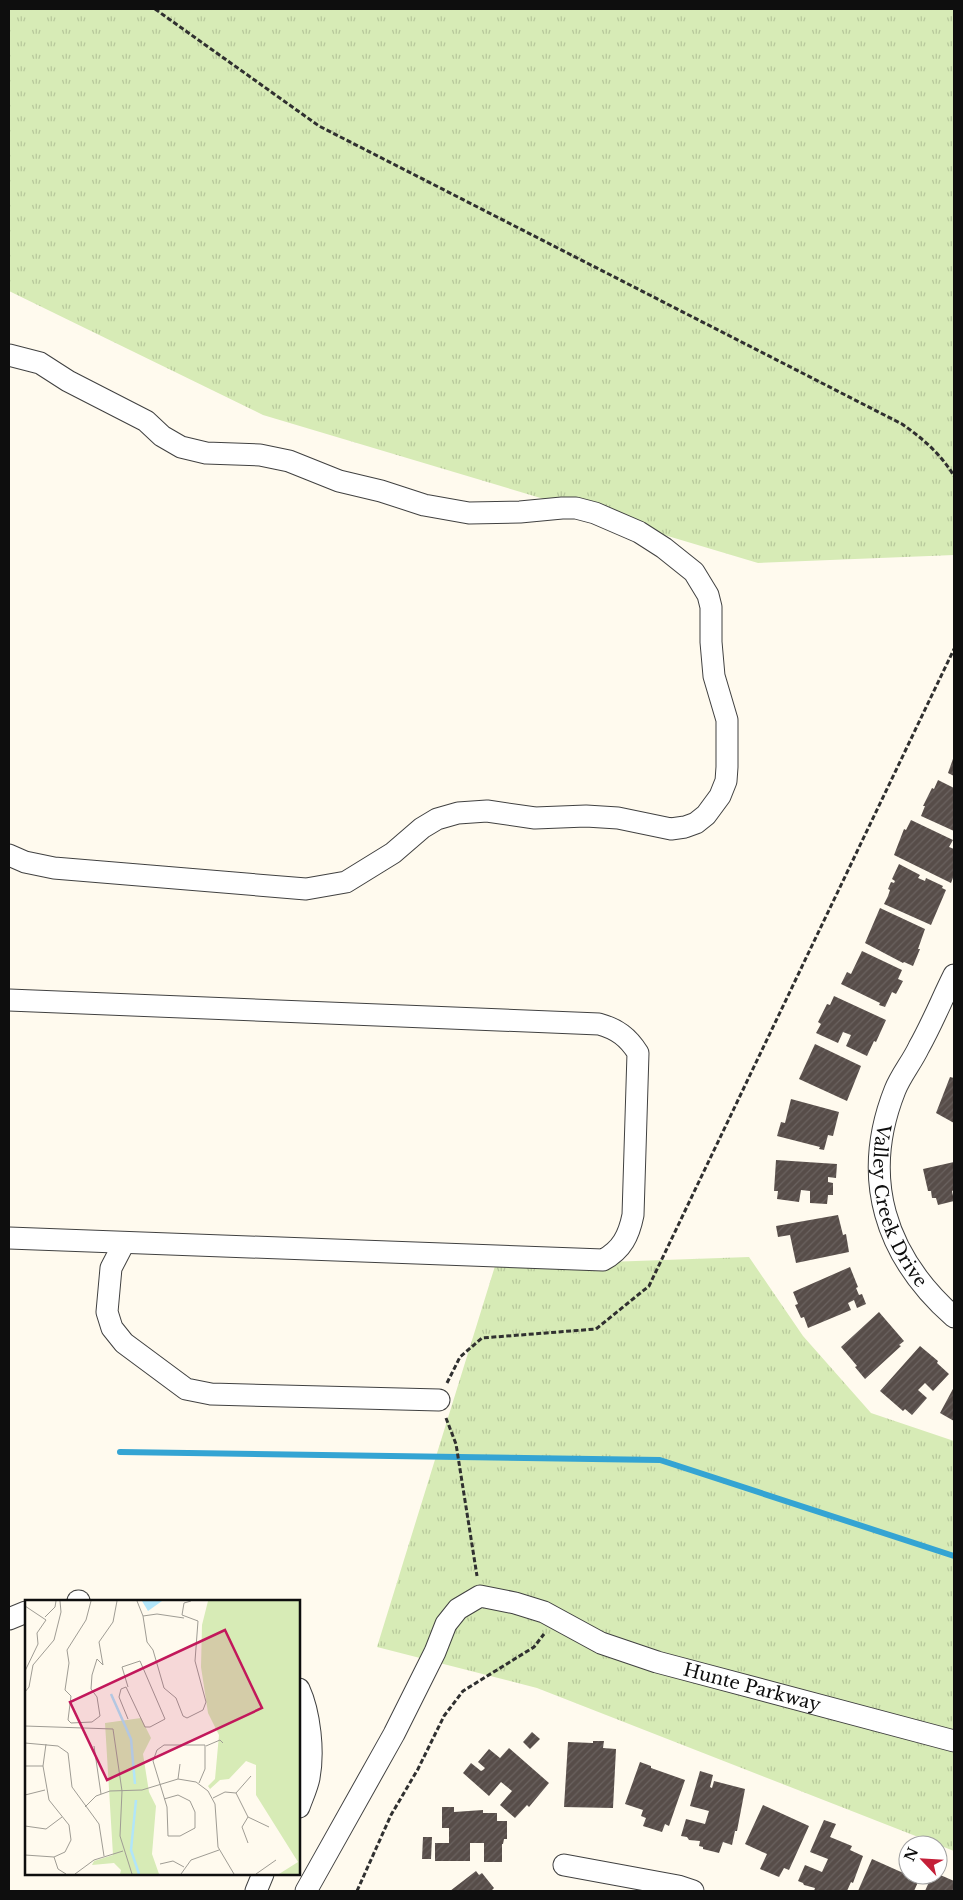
<svg xmlns="http://www.w3.org/2000/svg" width="963" height="1900" font-family="'Libre Baskerville',serif">
  <style>
    .grass { fill: url(#grass-tufts) }
    .lines { fill: none; stroke-linecap: round; stroke-linejoin: round }
    .stream { stroke: #34a4d3; stroke-width: 6 }
    .building { fill: url(#building-hatch) }
    .minor-casing { stroke: #414141; stroke-width: 23 }
    .path { stroke: #303030; stroke-width: 3; stroke-dasharray: 5 2.5; stroke-linecap: butt }
    .minor { stroke: #fff; stroke-width: 21 }
    .labels { text-anchor: middle; stroke-width: 5; stroke-linejoin: round; paint-order: stroke }
    .street-label { font-size: 18px; fill: #0e0e0e; stroke: #fff }
    .inset-river { fill: none; stroke: #b1e5f9; stroke-width: 2.5 }
    .inset-road { fill: none; stroke: #9f9c94; stroke-width: 1 }
    .view { fill: #c2185b; fill-opacity: 0.15; stroke: #c2185b; stroke-width: 2.5 }
    .inset-edge { fill: none; stroke: #0e0e0e; stroke-width: 2.5 }
  </style>
  <defs>
    <pattern id="grass-tufts" width="24" height="20" patternUnits="userSpaceOnUse" patternTransform="scale(1.25)"><rect width="24" height="20" fill="#d7ebb6"/><path d="M3 7l-1-3M5 7V3M7 7l1-3M15 17l-1-3M17 17v-4M19 17l1-3" fill="none" stroke="#b7c89b"/></pattern>
    <pattern id="building-hatch" width="6" height="6" patternUnits="userSpaceOnUse" patternTransform="scale(1.25)"><rect width="6" height="6" fill="#574d49"/><path d="M-1 1l2-2M0 6l6-6M5 7l2-2" fill="none" stroke="#6a625f"/></pattern>
  </defs>
  <rect width="100%" height="100%" fill="#fffaee"/>
  <g class="grass">
    <path d="M9,9h945v546l-196,8 -495,-148 -254,-124z"/>
    <path d="M749,1257l54,79 68,77 83,28v410l-417,-163 -160,-41 118,-381z"/>
  </g>
  <g class="lines">
    <path class="stream" d="M120,1452l540,8 294,96"/>
  </g>
  <g class="building">
    <path d="M954,756v20l-6,-3z"/>
    <path d="M938,780l16,8v43l-33,-15 4,-10h-2l9,-18 2,1z"/>
    <path d="M911,820l42,20 -4,7 5,2v26l-3,8 -57,-28 10,-26 2,1z"/>
    <path d="M899,864l21,11 -2,3 7,3 1,-3 17,8 -1,2 4,2 -15,35 -47,-21 4,-8 2,-6 -2,-1 3,-7 3,1 1,-2 -3,-2z"/>
    <path d="M880,908l45,21 -7,20h2l-7,17 -9,-4 -1,1 -38,-20z"/>
    <path d="M862,951l40,19 -4,9 5,2 -7,13 -4,-2 -7,15 -6,-2 1,-2 -39,-19 6,-12 4,2z"/>
    <path d="M834,996l52,24 -10,22 -2,-1 -7,15 -21,-10 5,-11 -8,-3 -5,11 -22,-10 5,-9 -3,-2 9,-18 3,1z"/>
    <path d="M815,1044l46,22 -14,35 -48,-22z"/>
    <path d="M950,1077l4,1v45l-18,-10z"/>
    <path d="M791,1099l48,13 -6,24 -5,-1 -4,15 -5,-1 1,-2 -43,-11 4,-14 4,1z"/>
    <path d="M776,1160l61,4 -1,14 -8,-1v5l5,1v12h-5l-1,9 -17,-1v-12l-9,-1 -2,12 -22,-3 1,-8h-4z"/>
    <path d="M954,1162v28l-2,1 2,10 -16,4 -2,-7h-4l-1,-7h-3l-5,-22z"/>
    <path d="M838,1215l5,20 3,-1 3,18 -53,11 -6,-28 -12,2 -2,-11z"/>
    <path d="M850,1267l8,20 -2,1 3,7 3,-1 4,10 -9,4 -3,-8 -6,3 3,7 -43,18 -4,-11 -3,1 -6,-13 3,-1 -5,-12z"/>
    <path d="M879,1312l25,29 -5,4 2,1 -36,33 -10,-12 2,-1 -16,-19z"/>
    <path d="M920,1346l18,15 -1,2 12,11 -16,17 -8,-8 -7,7 9,8 -15,17 -7,-6 -2,2 -23,-20z"/>
    <path d="M954,1387v34l-14,-8z"/>
    <path d="M532,1732l8,7 -10,10 -7,-7z"/>
    <path d="M593,1741h11l-1,7 13,1 -3,59 -49,-1 4,-65 25,1z"/>
    <path d="M509,1748l40,35 -20,24 -2,-2 -12,13 -15,-13 12,-14 -11,-9 -12,14 -26,-23 8,-10 10,8 2,-1 2,-2 -7,-6 11,-13 11,9z"/>
    <path d="M640,1762l11,4v2l34,12 -16,46 -4,-2 -3,8 -19,-6 3,-8 -5,-2 2,-6 -18,-6z"/>
    <path d="M700,1771l13,4 -3,12 2,1 2,-7 31,8 -8,42h-2l-3,14 -9,-3 -4,11 -16,-4v-2l-4,-1 1,-5 -11,-1 -2,-3 -6,-1 5,-17 19,5 4,-13 -19,-5z"/>
    <path d="M763,1805l46,21 -20,44 -5,-2 -5,9 -19,-8 7,-15 -22,-10z"/>
    <path d="M442,1807h12v5l29,-2v3h14v8h10v18h-3l-1,5h-1v18h-18v-19h-14v18h-35v-18h14v-15h-7z"/>
    <path d="M824,1820l12,4 -6,13 22,9 -2,4 13,6 -10,27 -2,-1 -4,9h-33l1,-3 -11,-3 -1,-2 -5,-2 7,-16 17,7 6,-13 -18,-7z"/>
    <path d="M423,1837h9l-1,22h-9z"/>
    <path d="M872,1859l47,21 -5,11h-56z"/>
    <path d="M476,1871l3,4 3,-2 12,15 -3,3h-41z"/>
    <path d="M938,1874l16,7v10h-29l7,-16z"/>
  </g>
  <g class="lines">
    <g class="minor-casing">
      <g id="minor">
        <path d="M9,355l31,8 28,18 78,40 16,15 19,11 25,6 54,2 29,6 50,20 42,10 43,14 45,8 51,-1 42,-4h14l19,5 44,19 25,16 30,24 14,23 3,12v35l3,34 13,44v47l-1,14 -6,15 -14,19 -10,8 -11,4 -14,2 -53,-11 -32,-2 -51,2 -48,-7 -29,2 -21,6 -15,9 -29,25 -47,29 -40,7 -252,-21 -29,-6 -16,-7"/>
        <path id="s1" d="M954,975c-12,24 -22,49 -35,72 -7,15 -18,28 -24,43 -35,88 -10,166 59,227"/>
        <path d="M9,1000l590,24c18,5 29,13 39,29l-5,162c-4,20 -11,35 -30,45l-594,-22"/>
        <path d="M124,1243l-13,25 -4,44 5,16 12,15 62,46 25,5 228,6"/>
        <path d="M78,1601h1"/>
        <path d="M9,1619l17,-7"/>
        <path d="M299,1689c11,24 15,63 10,89 -2,10 -7,20 -10,29"/>
        <path d="M564,1865l114,21 15,5"/>
        <path d="M256,1891l7,-17"/>
        <path id="s2" d="M306,1891l88,-157 41,-82 11,-28 12,-15 22,-13 35,7 29,9 57,31 56,19 297,79"/>
      </g>
    </g>
    <g class="path">
      <path d="M155,9l164,117 583,298c20,14 39,30 52,52"/>
      <path d="M447,1383l13,-26 22,-19 114,-9 53,-43 305,-637"/>
      <path d="M446,1418l10,26 21,132"/>
      <path d="M357,1891l34,-76 27,-46 26,-53 19,-25 71,-44 10,-13"/>
    </g>
    <use href="#minor" class="minor"/>
  </g>
  <g class="labels">
    <g class="street-label">
      <text dy="6" stroke="none"><textPath href="#s1" startOffset="251">Valley Creek Drive</textPath></text>
      <text dy="6" stroke="none"><textPath href="#s2" startOffset="635">Hunte Parkway</textPath></text>
    </g>
  </g>
  <g transform="translate(25 1600)">
    <rect width="275" height="275" fill="#fffaee"/>
    <path d="M183,1h92v273h-21l19,-12 -42,-67v-30l-10,-4 -17,18 -9,1 -10,9 -2,-3 7,-7 4,-44 -11,-22 -7,-46 1,-42zM116,118l10,20 -8,16 6,38 7,14 -4,48 7,20h-39l1,-4 -7,-7 -22,2 2,-4 19,-6 -8,-132z" fill="#d7ebb6"/>
    <path d="M117,1h20l-14,10z" fill="#b1e5f9"/>
    <path class="inset-river" d="M86,94l20,45 4,45M111,200l-5,50 8,24"/>
    <path class="inset-road" d="M66,1l-5,19 -19,30 2,13 -4,27 6,6 -3,24 3,3 21,-1 8,-6 -3,-19 -6,-8 1,-14 5,-16 6,6 -4,-23 14,-20 4,-21M112,1l6,15 4,26 6,8 11,38 12,10 7,18 4,2 16,-8 3,-8 -11,-41 3,-40 -16,-6 2,-12 7,-2M0,6l21,14 -9,13 1,11 -13,27M118,16l14,-2 27,4M20,17l10,-10 1,-6M0,92l4,-5 4,-22 21,-25 7,-28 -1,-11M103,119l-9,-22 2,-8 5,-2 19,40h5l15,-8 -25,-58 -18,6 6,20M0,126l88,3 9,62 -2,45 12,38M0,143l33,3 10,7 4,34 27,37 5,32M69,146l7,48M181,146l14,-6 3,3M0,166h18M153,179l2,-15M211,193l15,-17M0,195l20,-5M188,198l12,-6 11,1 12,24 21,10M139,199l14,-4 12,6 5,11v16l-15,8h-12l-1,-29 -14,-46 4,-11 7,-5h41v24l-6,14M60,207l11,-11 14,-5 32,-1 36,-11 18,3 12,9 7,13 3,43 16,27M0,226l21,3 16,-12M223,243l-6,-16 6,-10M0,255l29,2 11,-5 6,-12 -2,-15 -20,-25 -6,-34 3,-22M29,257l4,12 8,5M135,264l13,-3 11,6M50,274l19,-14 29,-9M156,274l10,-14 28,-10M231,274l20,-14"/>
    <path class="view" d="M200,30l37,78 -155,72 -37,-78z"/>
    <rect width="275" height="275" class="inset-edge"/>
  </g>
  <rect width="963" height="1900" fill="none" stroke="#0e0e0e" stroke-width="20"/>
  <g transform="translate(923 1860) rotate(295)"><circle r="24" fill="#ffffff" stroke="#9f9f9f"/>
  <path d="M0-4L9 19L0 12L-9 19Z" fill="#c41f38"/>
  <text y="-8" font-size="14" font-weight="bold" text-anchor="middle" fill="#0e0e0e">N</text>
  </g>
</svg>
